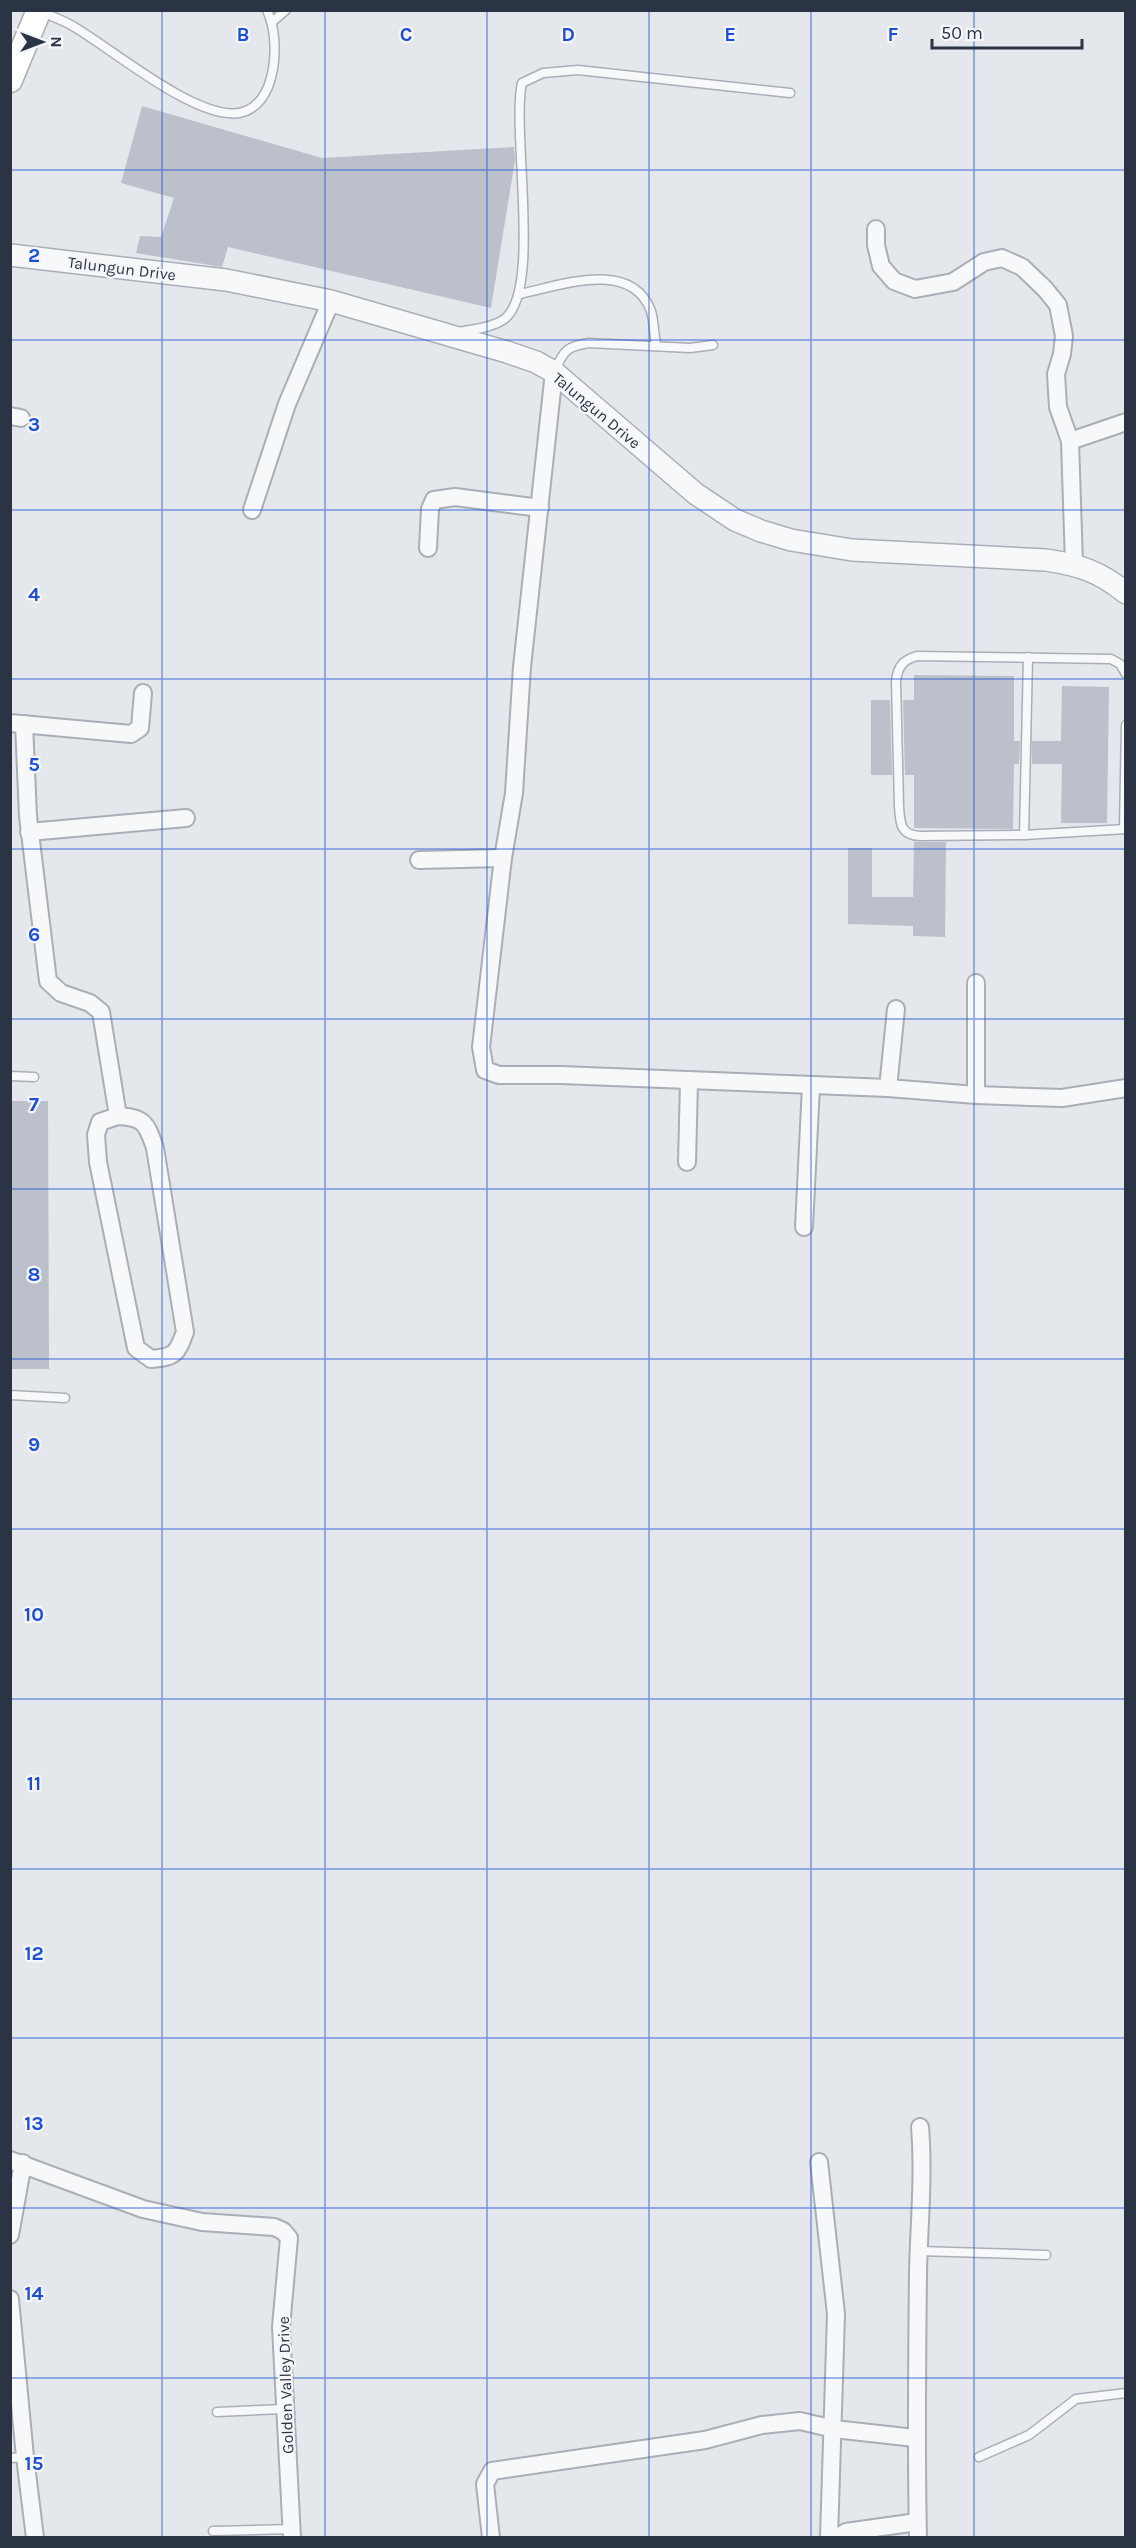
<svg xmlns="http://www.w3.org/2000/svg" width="1136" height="2548" font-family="Karla,sans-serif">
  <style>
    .building { fill: #bbc0ca }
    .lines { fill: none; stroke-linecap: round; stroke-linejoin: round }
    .service-casing { stroke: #a9aeb7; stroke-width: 11 }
    .minor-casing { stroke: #a9aeb7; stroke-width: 20 }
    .tertiary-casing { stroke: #a9aeb7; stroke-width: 24 }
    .secondary-casing { stroke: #a9aeb7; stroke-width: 27 }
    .service { stroke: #f7f8fa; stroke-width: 8 }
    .minor { stroke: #f7f8fa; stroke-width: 16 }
    .tertiary { stroke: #f7f8fa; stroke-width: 21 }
    .secondary { stroke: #fff; stroke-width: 24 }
    .grid { fill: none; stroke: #1d4ed8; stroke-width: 1.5; stroke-opacity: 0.55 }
    .labels { text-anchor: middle; stroke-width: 4.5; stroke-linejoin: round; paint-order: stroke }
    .street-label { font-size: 16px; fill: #2b3445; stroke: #f4f6f9 }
    .grid-label { font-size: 20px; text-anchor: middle; font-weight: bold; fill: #1d4ed8; stroke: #f4f6f9; stroke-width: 4.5; stroke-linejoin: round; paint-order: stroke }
  </style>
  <rect width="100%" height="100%" fill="#e4e7ec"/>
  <g class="building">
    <path d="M142,106l180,52 192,-11 1,13 -24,148 -263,-61 -6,20 -86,-14 4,-17 21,1 13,-39 -53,-15z"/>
    <path d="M914,675l100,1v65h6l-1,23h-5l-1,65 -99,-1v-53h-9l-2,-75h11z"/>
    <path d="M1062,686l47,1 -2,136h-46l1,-59h-30v-23h29z"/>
    <path d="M871,700h19l2,75h-21z"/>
    <path d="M914,842h32l-1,95 -32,-1v-10l-65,-2v-76h24v49h41z"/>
    <path d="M10,1101h38l1,268h-39z"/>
  </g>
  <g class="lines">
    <g class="service-casing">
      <g id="service">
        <path d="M42,12c9,4 20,8 29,13 39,22 124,95 168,88 15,-3 24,-14 29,-26 9,-23 9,-55 -1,-77"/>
        <path d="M272,22l14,-12"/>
        <path d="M520,294c39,-8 111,-36 131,17 3,10 3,23 5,33"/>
        <path d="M459,332c14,-3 32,-4 44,-12 40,-26 8,-190 19,-237l21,-10 35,-3 212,23"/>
        <path d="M555,371c8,-20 12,-25 34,-28l101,5 23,-3"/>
        <path d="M1126,674l-6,-10 -9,-5 -194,-3c-14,4 -19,10 -21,25l3,125c1,17 1,29 21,30l104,-1 102,-6"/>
        <path d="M1124,829l2,-104"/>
        <path d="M1024,835l4,-178"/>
        <path d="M10,1076l24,1"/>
        <path d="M10,1395l55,3"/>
        <path d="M919,2251l127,4"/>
        <path d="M217,2412l67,-3"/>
        <path d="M979,2457l50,-22 47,-36 50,-6"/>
        <path d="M10,2458l15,-1"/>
        <path d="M213,2531l79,-2"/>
      </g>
    </g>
    <g class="minor-casing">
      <g id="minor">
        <path d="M876,229v16l5,21 13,15 21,8 38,-7 31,-20 18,-4 20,9 23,22 13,16 6,31 -2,18 -6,20 2,33 12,34 4,123"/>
        <path d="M554,372l-32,295 -8,126 -11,65 -22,189 4,23 14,5h62l327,13 88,7 86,3 64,-10"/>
        <path d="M10,416l11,2"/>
        <path d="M1070,441l56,-19"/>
        <path d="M252,510l35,-106 44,-103"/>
        <path d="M428,548l2,-39 4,-9 21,-3 85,11"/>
        <path d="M10,723l121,11 9,-6 3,-35"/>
        <path d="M24,724l4,92 20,165 13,12 29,10 11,9 17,104c27,1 29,9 37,32l30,184c-8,22 -10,25 -34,27l-15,-11 -38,-186 -2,-27 4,-13 18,-6"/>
        <path d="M29,832l157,-14"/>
        <path d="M419,860l84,-2"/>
        <path d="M888,1088l8,-79"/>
        <path d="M976,1095v-112"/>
        <path d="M687,1162l2,-80"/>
        <path d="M804,1227l7,-141"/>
        <path d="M10,2160l133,49 59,13 72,5 9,4 6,7 -8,89 11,211"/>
        <path d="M819,2162l17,152 -7,224"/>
        <path d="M10,2235l13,-72"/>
        <path d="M10,2299l15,158 10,81"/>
        <path d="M491,2538l-6,-54 7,-13 213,-31 57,-15 38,-4 34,8 81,9"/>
        <path d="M836,2538l10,-6 71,-10"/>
        <path d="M918,2538c-2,-89 -1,-177 0,-265 1,-49 6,-97 2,-146"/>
      </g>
    </g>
    <g class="tertiary-casing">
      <path id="tertiary" d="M10,255l216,25 105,21 176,51 29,10 18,10 142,122 39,26 26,11 30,9 61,10 194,10c33,5 53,11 80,33"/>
    </g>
    <g class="secondary-casing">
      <path id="secondary" d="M10,80l29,-70"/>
    </g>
    <use href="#service" class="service"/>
    <use href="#minor" class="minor"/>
    <use href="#tertiary" class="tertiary"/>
    <use href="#secondary" class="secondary"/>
  </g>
  <path class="grid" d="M162,10v2528M325,10v2528M487,10v2528M649,10v2528M811,10v2528M974,10v2528M10,170h1116M10,340h1116M10,510h1116M10,679h1116M10,849h1116M10,1019h1116M10,1189h1116M10,1359h1116M10,1529h1116M10,1699h1116M10,1869h1116M10,2038h1116M10,2208h1116M10,2378h1116"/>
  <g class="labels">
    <g class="street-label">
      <text transform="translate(122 268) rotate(7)" y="6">Talungun Drive</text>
      <text transform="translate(597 410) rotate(40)" y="6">Talungun Drive</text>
      <text transform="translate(285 2385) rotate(-92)" y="6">Golden Valley Drive</text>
    </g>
  </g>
  <g class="grid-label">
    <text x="243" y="41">B</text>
    <text x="406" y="41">C</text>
    <text x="568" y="41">D</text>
    <text x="730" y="41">E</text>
    <text x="893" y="41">F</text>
    <text x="34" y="262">2</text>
    <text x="34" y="431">3</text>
    <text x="34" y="601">4</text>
    <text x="34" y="771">5</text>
    <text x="34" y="941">6</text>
    <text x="34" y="1111">7</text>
    <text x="34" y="1281">8</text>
    <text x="34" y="1451">9</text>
    <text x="34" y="1621">10</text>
    <text x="34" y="1790">11</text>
    <text x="34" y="1960">12</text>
    <text x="34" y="2130">13</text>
    <text x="34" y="2300">14</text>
    <text x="34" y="2470">15</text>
  </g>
  <rect width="1136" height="2548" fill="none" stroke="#2b3445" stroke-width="24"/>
  <g transform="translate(42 42) rotate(90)" stroke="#f4f6f9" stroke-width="4.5" paint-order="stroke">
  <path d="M0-4.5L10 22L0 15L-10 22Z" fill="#2b3445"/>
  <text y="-9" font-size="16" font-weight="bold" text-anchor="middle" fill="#2b3445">N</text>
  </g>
  <path d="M932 39v9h150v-9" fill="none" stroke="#2b3445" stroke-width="3"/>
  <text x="941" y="39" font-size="18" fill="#2b3445" stroke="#f4f6f9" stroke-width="4.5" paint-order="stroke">50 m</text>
</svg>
